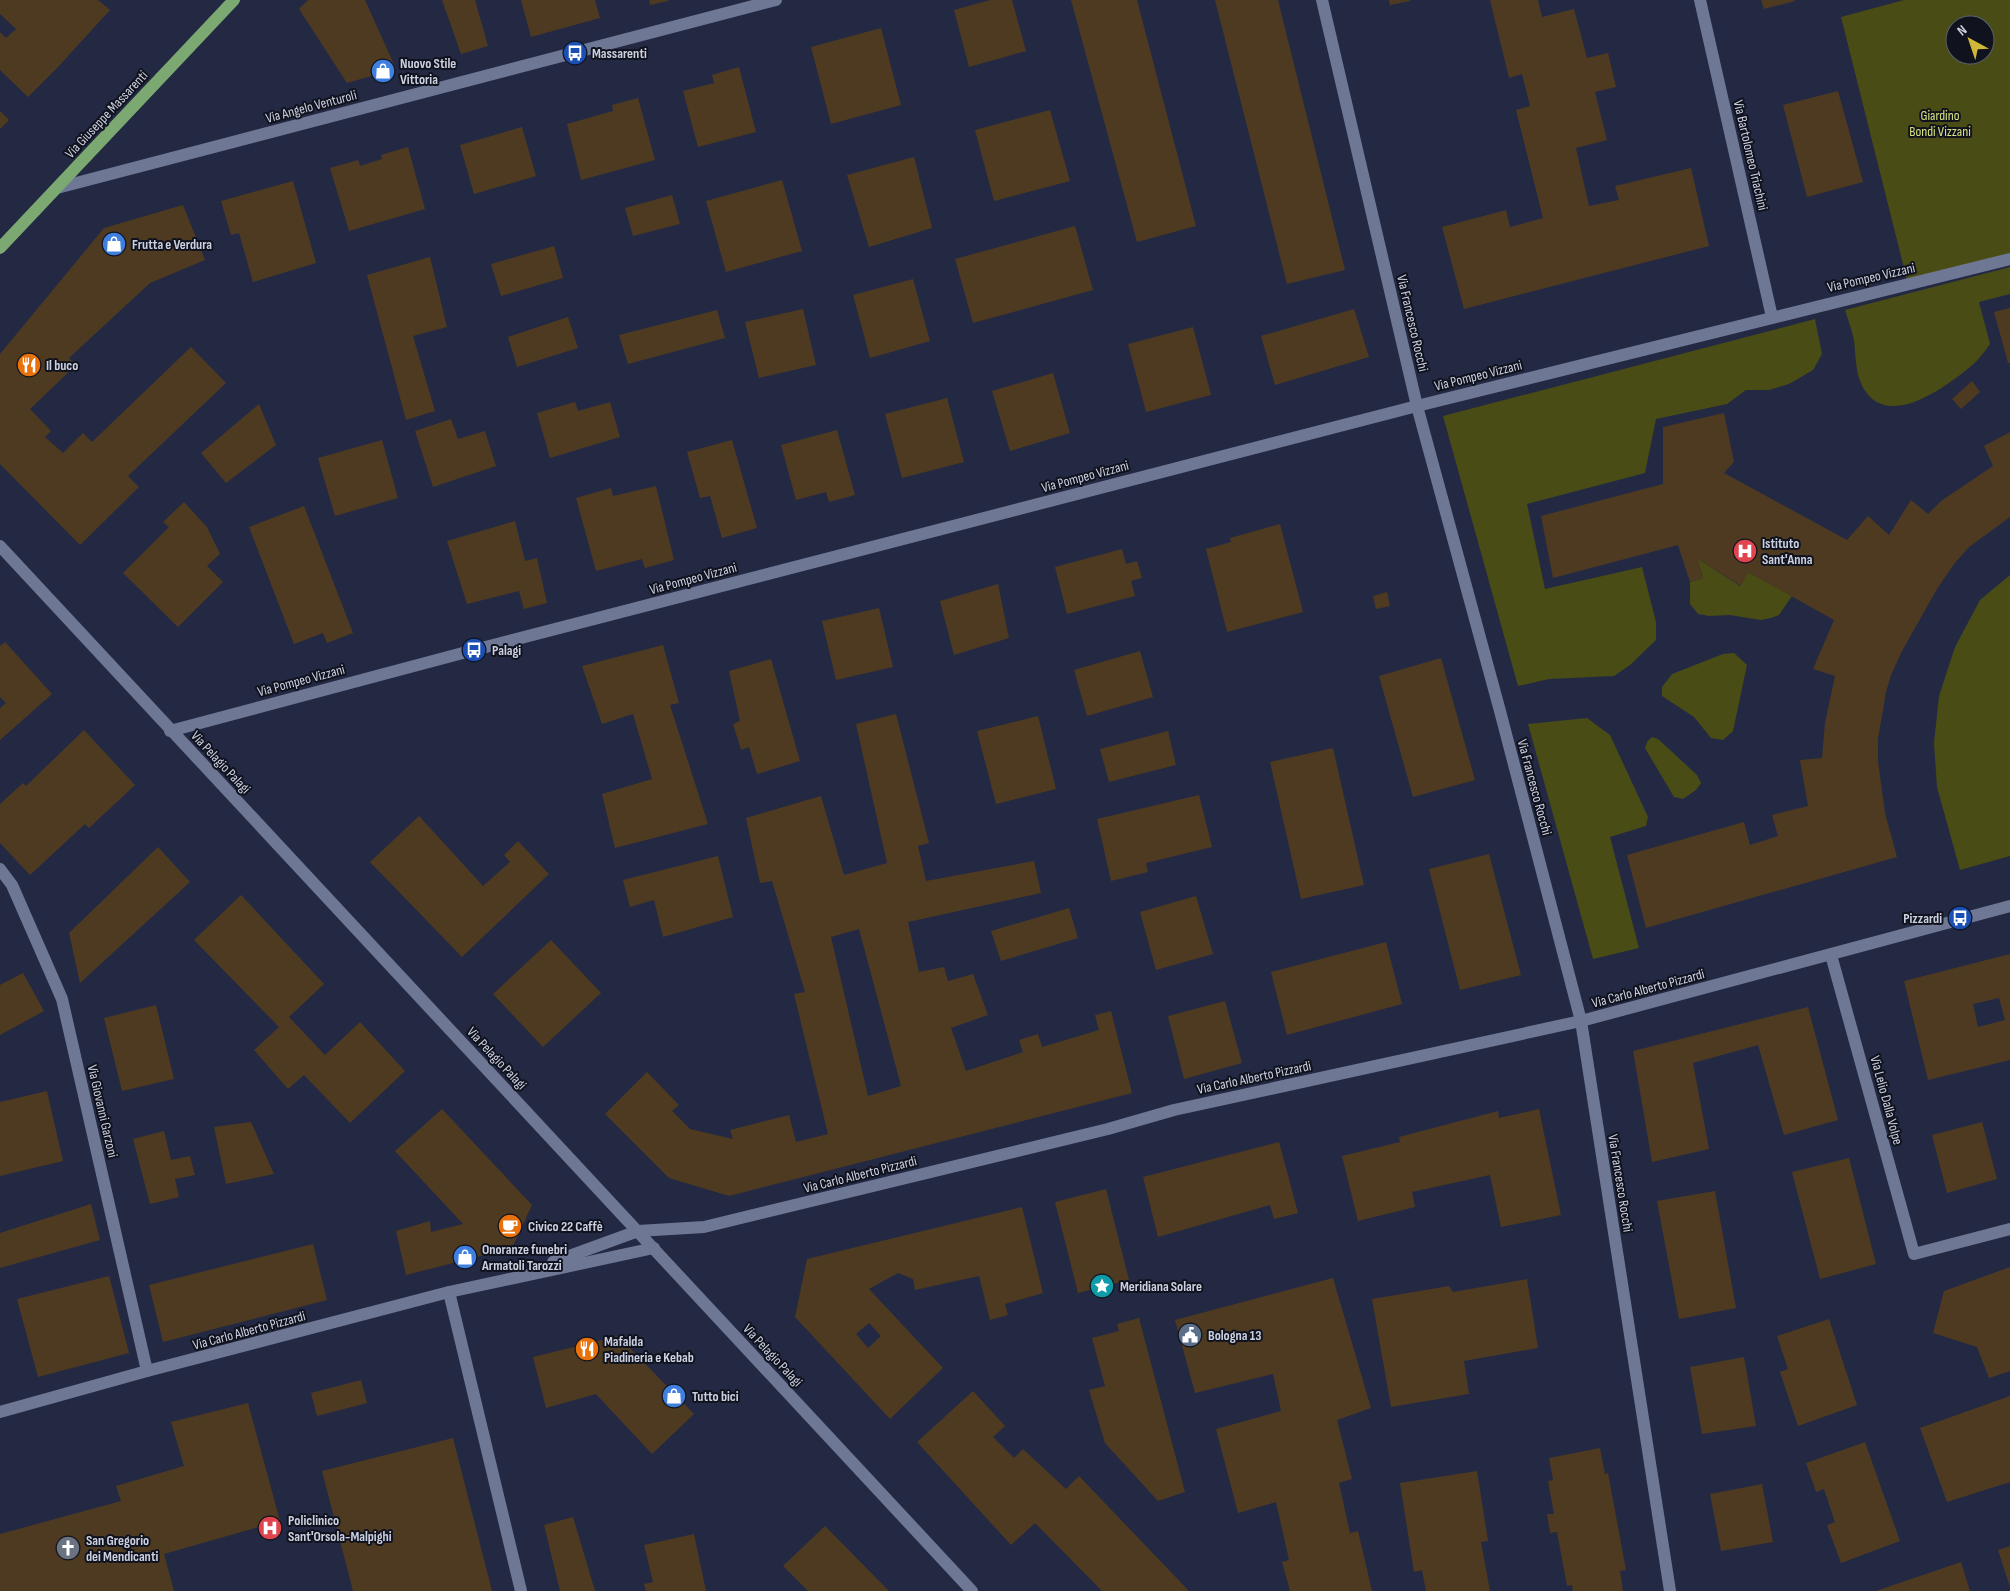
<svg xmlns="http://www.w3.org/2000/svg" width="2010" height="1591" font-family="'Sofia Sans Condensed',sans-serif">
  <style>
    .green { fill: #494c14; fill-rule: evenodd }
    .building { fill: #4e3a21; fill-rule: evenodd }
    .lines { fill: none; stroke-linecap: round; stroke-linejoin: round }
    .lane { stroke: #6e7794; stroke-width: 12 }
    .street { stroke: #6e7794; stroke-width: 12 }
    .secondary { stroke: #6e7794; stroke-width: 12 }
    .primary { stroke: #7ca971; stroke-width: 12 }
    .labels { text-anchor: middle; stroke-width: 4; stroke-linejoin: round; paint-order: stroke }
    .poi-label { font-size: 14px; font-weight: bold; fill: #ccd1e2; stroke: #10131e; text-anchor: start }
    .street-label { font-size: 14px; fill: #ccd1e2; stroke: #10131e }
    .park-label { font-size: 14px; fill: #dae380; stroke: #10131e }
  </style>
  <rect width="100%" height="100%" fill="#232943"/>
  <g class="green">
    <path d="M1904,0h106v259l-102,25 -67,-267zM1955,25h30v30h-30z"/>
    <path d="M2010,267v27l-31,8 11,42c-6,8 -12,17 -20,23 -23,19 -79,61 -104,25 -11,-15 -10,-35 -12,-52 -2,-10 -6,-20 -9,-30z"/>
    <path d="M1815,319l7,35 -9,16 -24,14 -20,6h-23l-19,14 -71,15 -11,54 -118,31 18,85 97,-22 14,55v18l-26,25 -16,11 -65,3 -31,7 -75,-270z"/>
    <path d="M1697,558l43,28 8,-14 44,24 -13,19 -8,3 -10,2 -31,-5 -21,1 -11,-2 -8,-10v-22l13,-4z"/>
    <path d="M2010,575v281l-50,14 -23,-83 -3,-44 5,-47 16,-49 25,-47z"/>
    <path d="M1734,653l13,12 -14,66 -10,9 -12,-2 -17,-21 -32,-21v-9l10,-13 51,-20z"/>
    <path d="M1587,718l23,17 38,82 -2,9 -36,11 29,111 -46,11 -65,-235z"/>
    <path d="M1652,737l6,2 39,36 4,8 -5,7 -13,9 -9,-2 -29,-49 2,-6z"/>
  </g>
  <g class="building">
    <path d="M0,0h98l12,10 -52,57 -30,30 -28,-27v-38l6,6 10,-9 -16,-15z"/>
    <path d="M308,0h57l31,69 -49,14 -48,-74z"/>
    <path d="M442,0h33l13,46 -27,8z"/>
    <path d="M521,0h74l5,18 -69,19z"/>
    <path d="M649,0h19v1l-18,4z"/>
    <path d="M990,0h22l14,51 -57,16 -15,-57z"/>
    <path d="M1071,0h66l59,226 -59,16z"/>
    <path d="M1215,0h63l67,270 -58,14z"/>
    <path d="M1389,0h21v1l-20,4z"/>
    <path d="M1490,0h48l4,17 32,-8 13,49 21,-5 8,34 -21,5 12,48 -31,8 13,58 30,-6 -4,-14 76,-18 18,78 -245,63 -22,-82 64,-17 4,17 33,-9 -27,-108 14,-4 -8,-32 -13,4z"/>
    <path d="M1761,0h33l1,1 -31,8z"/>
    <path d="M881,28l20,77 -70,19 -20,-77z"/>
    <path d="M739,67l17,65 -58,15 -15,-56 31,-8 -2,-8z"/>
    <path d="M1838,91l25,91 -56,15 -24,-92z"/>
    <path d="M638,98l17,62 -74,20 -14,-56 46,-13 -1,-6z"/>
    <path d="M1050,110l20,71 -76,20 -19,-71z"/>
    <path d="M0,111l9,9 -9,9z"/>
    <path d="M522,127l14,49 -62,18 -14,-49z"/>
    <path d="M408,147l17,62 -76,22 -19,-63 28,-8 2,6 22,-7 -1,-4z"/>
    <path d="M914,157l18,71 -63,19 -22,-72z"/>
    <path d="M782,180l20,71 -76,21 -20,-71z"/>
    <path d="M293,181l23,82 -63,19 -14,-49 -8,2 -10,-34z"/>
    <path d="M672,195l8,29 -47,12 -8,-28z"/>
    <path d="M183,205l22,55 -55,23 -81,75 7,7 -46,44 21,22 -6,6 18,16 20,-20 9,9 99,-95 35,36 -98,93 11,11 -59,58 -80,-81v-110l104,-126z"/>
    <path d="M1075,226l18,64 -120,33 -18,-64z"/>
    <path d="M554,246l9,32 -62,18 -10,-32z"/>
    <path d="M430,257l17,70 -34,9 22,75 -29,9 -39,-145z"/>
    <path d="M913,279l17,62 -60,17 -17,-63z"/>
    <path d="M2010,308v55h-2l-14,-51z"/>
    <path d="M803,309l13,56 -57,13 -14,-56z"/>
    <path d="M1354,309l15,48 -94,28 -14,-49z"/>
    <path d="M717,310l8,28 -97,26 -9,-29z"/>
    <path d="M568,317l10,31 -61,19 -9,-30z"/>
    <path d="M1193,327l18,68 -65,17 -18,-68z"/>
    <path d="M1053,373l17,60 -60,18 -18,-60z"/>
    <path d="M1972,381l8,11 -19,17 -9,-10z"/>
    <path d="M947,398l17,64 -62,16 -17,-64z"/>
    <path d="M575,402l3,9 32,-9 10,35 -70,21 -13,-45z"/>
    <path d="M259,404l17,41 -50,38 -25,-30z"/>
    <path d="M1724,413l10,49 -10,11 123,67 21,-24 21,19 22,-35 17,14 13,-13 52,-35 -9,-20 26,-14v85l-41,30 -15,17 -17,25 -35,62 -11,24 -5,17 -8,47v22l7,52 12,44 -251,71 -19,-73 117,-33 6,23 28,-9 -6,-21 36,-9 -8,-46 22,-2 3,-35 10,-47 -22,-7 21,-49 -86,-48 -7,14 -44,-28 6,20 -13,4 -12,-37 -125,33 -12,-62 122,-32v-57z"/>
    <path d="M451,419l7,20 27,-8 11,35 -63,21 -18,-56z"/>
    <path d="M837,430l18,65 -26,7 -3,-10 -30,8 -15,-55z"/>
    <path d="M382,440l16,58 -63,18 -17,-58z"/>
    <path d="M732,440l25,88 -35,10 -12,-42 -10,2 -13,-46z"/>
    <path d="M656,486l18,74 -29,8 -3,-9 -46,12 -20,-73 35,-10 2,8z"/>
    <path d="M184,502l23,25 13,27 -13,12 16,16 -45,45 -55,-54 46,-46 -6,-5z"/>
    <path d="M304,506l49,127 -26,10 -4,-10 -29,11 -45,-117z"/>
    <path d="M515,521l10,40 12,-3 10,45 -23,6 -5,-18 -52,13 -20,-63z"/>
    <path d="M1280,524l23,88 -76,20 -21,-83 25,-7 -1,-4z"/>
    <path d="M1122,549l4,15 11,-3 5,17 -11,3 4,15 -68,18 -12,-47z"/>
    <path d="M998,584l11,54 -55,17 -14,-54z"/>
    <path d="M1387,592l3,14 -14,3 -3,-13z"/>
    <path d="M879,608l14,59 -57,13 -14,-59z"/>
    <path d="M5,642l47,52 -52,46v-32l6,-5 -6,-6v-51z"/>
    <path d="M663,645l16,58 -9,2 38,119 -93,24 -13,-54 50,-15 -19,-65 -31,10 -20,-58z"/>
    <path d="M1140,651l13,46 -66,19 -13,-46z"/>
    <path d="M1441,658l34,122 -62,17 -34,-121z"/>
    <path d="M771,659l29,102 -43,13 -8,-27 -8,3 -8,-26 7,-3 -11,-50z"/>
    <path d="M896,714l33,129 -11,3 8,35 108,-20 7,32 -133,29 11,50 25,-5 4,14 25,-7 15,41 -37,13 15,43 57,-19 -4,-12 19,-6 4,13 57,-17 -4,-15 16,-4 21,82 -403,103 -60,-18 -64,-64 42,-42 32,33 -7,6 18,18 43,10 -3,-9 59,-15 7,27 32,-8 -34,-140 11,-2 -33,-111 -12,2 -14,-65 75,-22 23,79 43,-12 -31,-139zM859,929l42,157 -33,10 -37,-159z"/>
    <path d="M1038,716l18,73 -60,15 -19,-73z"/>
    <path d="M84,730l51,55 -46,43 -4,-4 -55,51 -30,-32v-39l23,-21 3,3z"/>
    <path d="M1168,731l8,34 -67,17 -9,-33z"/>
    <path d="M1333,748l31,137 -63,14 -31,-137z"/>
    <path d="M1199,795l13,52 -66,16 2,9 -37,9 -14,-62z"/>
    <path d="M419,816l64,70 27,-24 -6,-7 14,-14 31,33 -87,83 -92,-95z"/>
    <path d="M158,847l32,35 -110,101 -11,-50z"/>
    <path d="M1489,854l32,121 -61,15 -31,-121z"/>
    <path d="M718,856l15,61 -70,20 -9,-37 -24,7 -7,-27z"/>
    <path d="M241,895l83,89 -35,33 36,38 35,-33 45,49 -55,52 -46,-48 -16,14 -34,-39 25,-23 -85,-87z"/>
    <path d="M1196,896l17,58 -57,16 -16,-58z"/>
    <path d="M1069,908l9,30 -77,23 -10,-30z"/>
    <path d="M551,940l50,53 -58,54 -50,-53z"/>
    <path d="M1386,942l16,62 -115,31 -16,-63z"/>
    <path d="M2010,954v106l-82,20 -24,-99zM1999,998l6,22 -27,7 -5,-23z"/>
    <path d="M23,973l21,38 -44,24v-50z"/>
    <path d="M1225,1001l17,62 -58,16 -16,-63z"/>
    <path d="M156,1005l18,74 -52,12 -18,-73z"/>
    <path d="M1808,1007l30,113 -54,15 -26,-90 -65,18 16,86 -57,13 -19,-111z"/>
    <path d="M47,1091l16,70 -63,15v-74z"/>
    <path d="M442,1109l90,96 -20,43 -106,27 -10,-44 34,-10 1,11 32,-8 -68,-73z"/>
    <path d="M1539,1109l22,106 -60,12 -11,-52 -78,17 3,15 -57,14 -16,-65 58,-14 -1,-5 99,-26 1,7z"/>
    <path d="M251,1122l23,52 -48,10 -12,-57z"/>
    <path d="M1982,1122l15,57 -50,14 -15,-58z"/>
    <path d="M164,1131l7,29 19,-4 5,19 -20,4 4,18 -29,7 -17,-65z"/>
    <path d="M1279,1142l19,71 -24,6 -4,-14 -112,32 -15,-60z"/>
    <path d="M1849,1158l27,106 -56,15 -28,-107z"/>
    <path d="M1106,1189l23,91 -51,13 -23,-91z"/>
    <path d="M1715,1191l21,117 -57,11 -22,-118z"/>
    <path d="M91,1204l9,36 -100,28v-35z"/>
    <path d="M1022,1207l21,86 -38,11 3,11 -18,5 -11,-44 -64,14 -2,-11 -15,-6 -29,16 74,79 -53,51 -95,-102 12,-58zM869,1323l12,13 -13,12 -12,-14z"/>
    <path d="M313,1244l14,56 -164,42 -14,-57z"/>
    <path d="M2010,1267v104l-21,7 -12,-31 -44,-14 11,-42z"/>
    <path d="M109,1276l20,77 -91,24 -21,-78z"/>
    <path d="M1333,1278l38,130 -34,12 15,59 -13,4 11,50 8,-2 14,60h-82l-8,-29 7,-2 -13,-58 -38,11 -22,-84 65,-18 -8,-37 -78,19 -20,-73z"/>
    <path d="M1527,1279l11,69 -74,13 5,33 -78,13 -19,-108 77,-13 4,6z"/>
    <path d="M1139,1318l46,174 -27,9 -53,-58 -16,-53 16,-4 -13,-48 27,-7 -2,-7z"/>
    <path d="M1829,1319l28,86 -59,21 -18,-54 8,-3 -11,-33z"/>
    <path d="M618,1336l76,78 -42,40 -56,-60 -50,14 -13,-51z"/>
    <path d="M1744,1357l12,69 -54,8 -12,-67z"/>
    <path d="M361,1380l6,23 -50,13 -6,-23z"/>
    <path d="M973,1391l32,35 -12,11 21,21 9,-9 43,40 13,-13 110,115h-87l-67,-68 -24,22 -94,-103z"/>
    <path d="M2010,1396v86l-63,20 -27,-74z"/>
    <path d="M248,1403l32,118 -116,33 10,37h-174v-57l121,-33 -5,-15 68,-20 -13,-44z"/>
    <path d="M453,1438l39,153h-139l-31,-120z"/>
    <path d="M1865,1442l35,99 -59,22 -14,-38 8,-3 -11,-33 -8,3 -10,-29z"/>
    <path d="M1600,1448l5,26 3,-1 18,97 -6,1 3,20h-50l-1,-6 -5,1 -10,-54 -7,1 -3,-19h7l-6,-33 5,-1 -4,-22z"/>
    <path d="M1477,1471l11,70 -7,1 9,49h-64l-4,-21 -8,2 -14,-89z"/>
    <path d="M1762,1484l11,58 -52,9 -11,-57z"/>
    <path d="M573,1517l22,74h-35l-16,-66z"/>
    <path d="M825,1526l62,63 2,2h-81l-25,-25z"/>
    <path d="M694,1534l12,57h-60l-2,-7 9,-2 -9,-37z"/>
    <path d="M2010,1546v41l-12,-37z"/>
    <path d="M1961,1562l9,29h-94z"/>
  </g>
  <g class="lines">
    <path class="lane" d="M449,1292l72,299"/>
    <g class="street">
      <path d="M1322,0l95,406 83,305 81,310 89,570"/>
      <path d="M1700,0l72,317"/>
      <path d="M170,731l304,-81 943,-244 593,-147"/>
      <path d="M0,869l12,16 50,114 85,372"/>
      <path d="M1831,955l83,299 96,-25"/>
      <path d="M638,1231l66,-4 404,-98 66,-19 407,-89 429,-115"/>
    </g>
    <g class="secondary">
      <path d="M57,188l719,-188"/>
      <path d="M0,546l972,1045"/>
      <path d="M553,1262l85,-31"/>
      <path d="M0,1412l147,-41 302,-79 205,-44"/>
    </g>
    <path class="primary" d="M0,248l234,-248"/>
  </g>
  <defs>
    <g id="bus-disc" transform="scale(1.25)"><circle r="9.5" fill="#1a4fb4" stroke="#10131e"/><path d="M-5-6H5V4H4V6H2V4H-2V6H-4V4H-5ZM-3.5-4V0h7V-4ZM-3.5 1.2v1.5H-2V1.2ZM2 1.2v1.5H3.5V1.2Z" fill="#fff"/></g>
    <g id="shop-disc" transform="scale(1.25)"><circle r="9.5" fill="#3f7fe0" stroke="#10131e"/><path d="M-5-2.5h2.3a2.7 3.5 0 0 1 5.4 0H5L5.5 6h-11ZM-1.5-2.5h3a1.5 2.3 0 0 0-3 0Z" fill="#fff"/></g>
    <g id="restaurant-disc" transform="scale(1.25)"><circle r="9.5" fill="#e8710a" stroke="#10131e"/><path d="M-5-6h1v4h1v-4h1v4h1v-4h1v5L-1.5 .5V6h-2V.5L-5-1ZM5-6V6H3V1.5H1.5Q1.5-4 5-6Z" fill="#fff"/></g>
    <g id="hospital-disc" transform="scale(1.25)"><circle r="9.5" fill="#e0444e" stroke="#10131e"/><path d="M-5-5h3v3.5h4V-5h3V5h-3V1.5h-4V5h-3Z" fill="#fff"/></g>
    <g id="cafe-disc" transform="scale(1.25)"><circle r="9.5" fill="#e8710a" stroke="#10131e"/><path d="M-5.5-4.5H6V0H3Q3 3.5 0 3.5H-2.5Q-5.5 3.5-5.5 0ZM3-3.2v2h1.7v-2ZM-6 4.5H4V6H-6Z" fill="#fff"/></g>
    <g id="sight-disc" transform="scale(1.25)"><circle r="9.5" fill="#0f9aa8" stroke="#10131e"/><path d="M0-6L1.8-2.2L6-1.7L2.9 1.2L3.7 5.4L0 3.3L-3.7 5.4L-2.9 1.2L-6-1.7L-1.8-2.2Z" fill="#fff"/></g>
    <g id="civic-disc" transform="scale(1.25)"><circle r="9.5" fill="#5c6f8a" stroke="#10131e"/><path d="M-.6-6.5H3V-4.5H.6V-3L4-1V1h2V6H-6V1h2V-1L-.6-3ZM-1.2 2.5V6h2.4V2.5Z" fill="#fff"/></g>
    <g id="church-disc" transform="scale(1.25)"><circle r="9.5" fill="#6b7280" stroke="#10131e"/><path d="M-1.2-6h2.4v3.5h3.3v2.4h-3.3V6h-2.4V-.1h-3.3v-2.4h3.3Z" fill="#fff"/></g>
  </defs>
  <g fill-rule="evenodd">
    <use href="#bus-disc" x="575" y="53"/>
    <use href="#shop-disc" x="383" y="71"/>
    <use href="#shop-disc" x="114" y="244"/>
    <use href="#restaurant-disc" x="29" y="365"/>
    <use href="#hospital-disc" x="1745" y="551"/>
    <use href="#bus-disc" x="474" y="650"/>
    <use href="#bus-disc" x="1960" y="918"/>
    <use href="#cafe-disc" x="510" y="1226"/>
    <use href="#shop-disc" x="465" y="1257"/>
    <use href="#sight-disc" x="1102" y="1286"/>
    <use href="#civic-disc" x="1190" y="1335"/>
    <use href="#restaurant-disc" x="587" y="1349"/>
    <use href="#shop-disc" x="674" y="1396"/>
    <use href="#hospital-disc" x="270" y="1528"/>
    <use href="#church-disc" x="68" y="1548"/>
  </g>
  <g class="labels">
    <g class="poi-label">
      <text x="592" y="58">Massarenti</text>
      <text x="400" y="68">Nuovo Stile<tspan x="400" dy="16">Vittoria</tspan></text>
      <text x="132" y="249">Frutta e Verdura</text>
      <text x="46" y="370">Il buco</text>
      <text x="1762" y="548">Istituto<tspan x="1762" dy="16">Sant'Anna</tspan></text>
      <text x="492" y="655">Palagi</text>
      <text x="1942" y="923" text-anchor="end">Pizzardi</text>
      <text x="528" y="1231">Civico 22 Caffè</text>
      <text x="482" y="1254">Onoranze funebri<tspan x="482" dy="16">Armatoli Tarozzi</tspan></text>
      <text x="1120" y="1291">Meridiana Solare</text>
      <text x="1208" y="1340">Bologna 13</text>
      <text x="604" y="1346">Mafalda<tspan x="604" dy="16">Piadineria e Kebab</tspan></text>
      <text x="692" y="1401">Tutto bici</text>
      <text x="288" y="1525">Policlinico<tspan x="288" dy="16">Sant'Orsola-Malpighi</tspan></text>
      <text x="86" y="1545">San Gregorio<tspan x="86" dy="16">dei Mendicanti</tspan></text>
    </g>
    <g class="street-label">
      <text transform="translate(311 106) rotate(-15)" y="5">Via Angelo Venturoli</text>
      <text transform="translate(106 114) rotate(-47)" y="5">Via Giuseppe Massarenti</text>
      <text transform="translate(1751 155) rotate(77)" y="5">Via Bartolomeo Triachini</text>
      <text transform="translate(1871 277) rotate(-13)" y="5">Via Pompeo Vizzani</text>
      <text transform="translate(1413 323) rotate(77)" y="5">Via Francesco Rocchi</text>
      <text transform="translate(1478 375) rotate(-14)" y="5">Via Pompeo Vizzani</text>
      <text transform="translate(1085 476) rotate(-15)" y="5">Via Pompeo Vizzani</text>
      <text transform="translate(693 578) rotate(-15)" y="5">Via Pompeo Vizzani</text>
      <text transform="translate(301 680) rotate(-15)" y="5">Via Pompeo Vizzani</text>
      <text transform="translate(221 762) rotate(47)" y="5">Via Pelagio Palagi</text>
      <text transform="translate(1535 787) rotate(75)" y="5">Via Francesco Rocchi</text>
      <text transform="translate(1648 988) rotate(-15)" y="5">Via Carlo Alberto Pizzardi</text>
      <text transform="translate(497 1058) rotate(47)" y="5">Via Pelagio Palagi</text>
      <text transform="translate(1254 1077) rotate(-12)" y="5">Via Carlo Alberto Pizzardi</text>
      <text transform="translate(1887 1100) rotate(75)" y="5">Via Lelio Dalla Volpe</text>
      <text transform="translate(103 1111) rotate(77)" y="5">Via Giovanni Garzoni</text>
      <text transform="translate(860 1174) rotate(-14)" y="5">Via Carlo Alberto Pizzardi</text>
      <text transform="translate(1621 1183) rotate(81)" y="5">Via Francesco Rocchi</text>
      <text transform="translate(249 1330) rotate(-15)" y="5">Via Carlo Alberto Pizzardi</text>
      <text transform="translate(773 1355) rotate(47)" y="5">Via Pelagio Palagi</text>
    </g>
    <g class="park-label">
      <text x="1940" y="120">Giardino<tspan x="1940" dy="16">Bondi Vizzani</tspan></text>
    </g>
  </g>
  <g transform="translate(1970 40) rotate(320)"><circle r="24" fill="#10131e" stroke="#5b5f6c"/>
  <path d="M0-4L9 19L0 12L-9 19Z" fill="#cfb837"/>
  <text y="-8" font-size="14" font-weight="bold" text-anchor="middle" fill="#ccd1e2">N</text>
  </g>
</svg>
